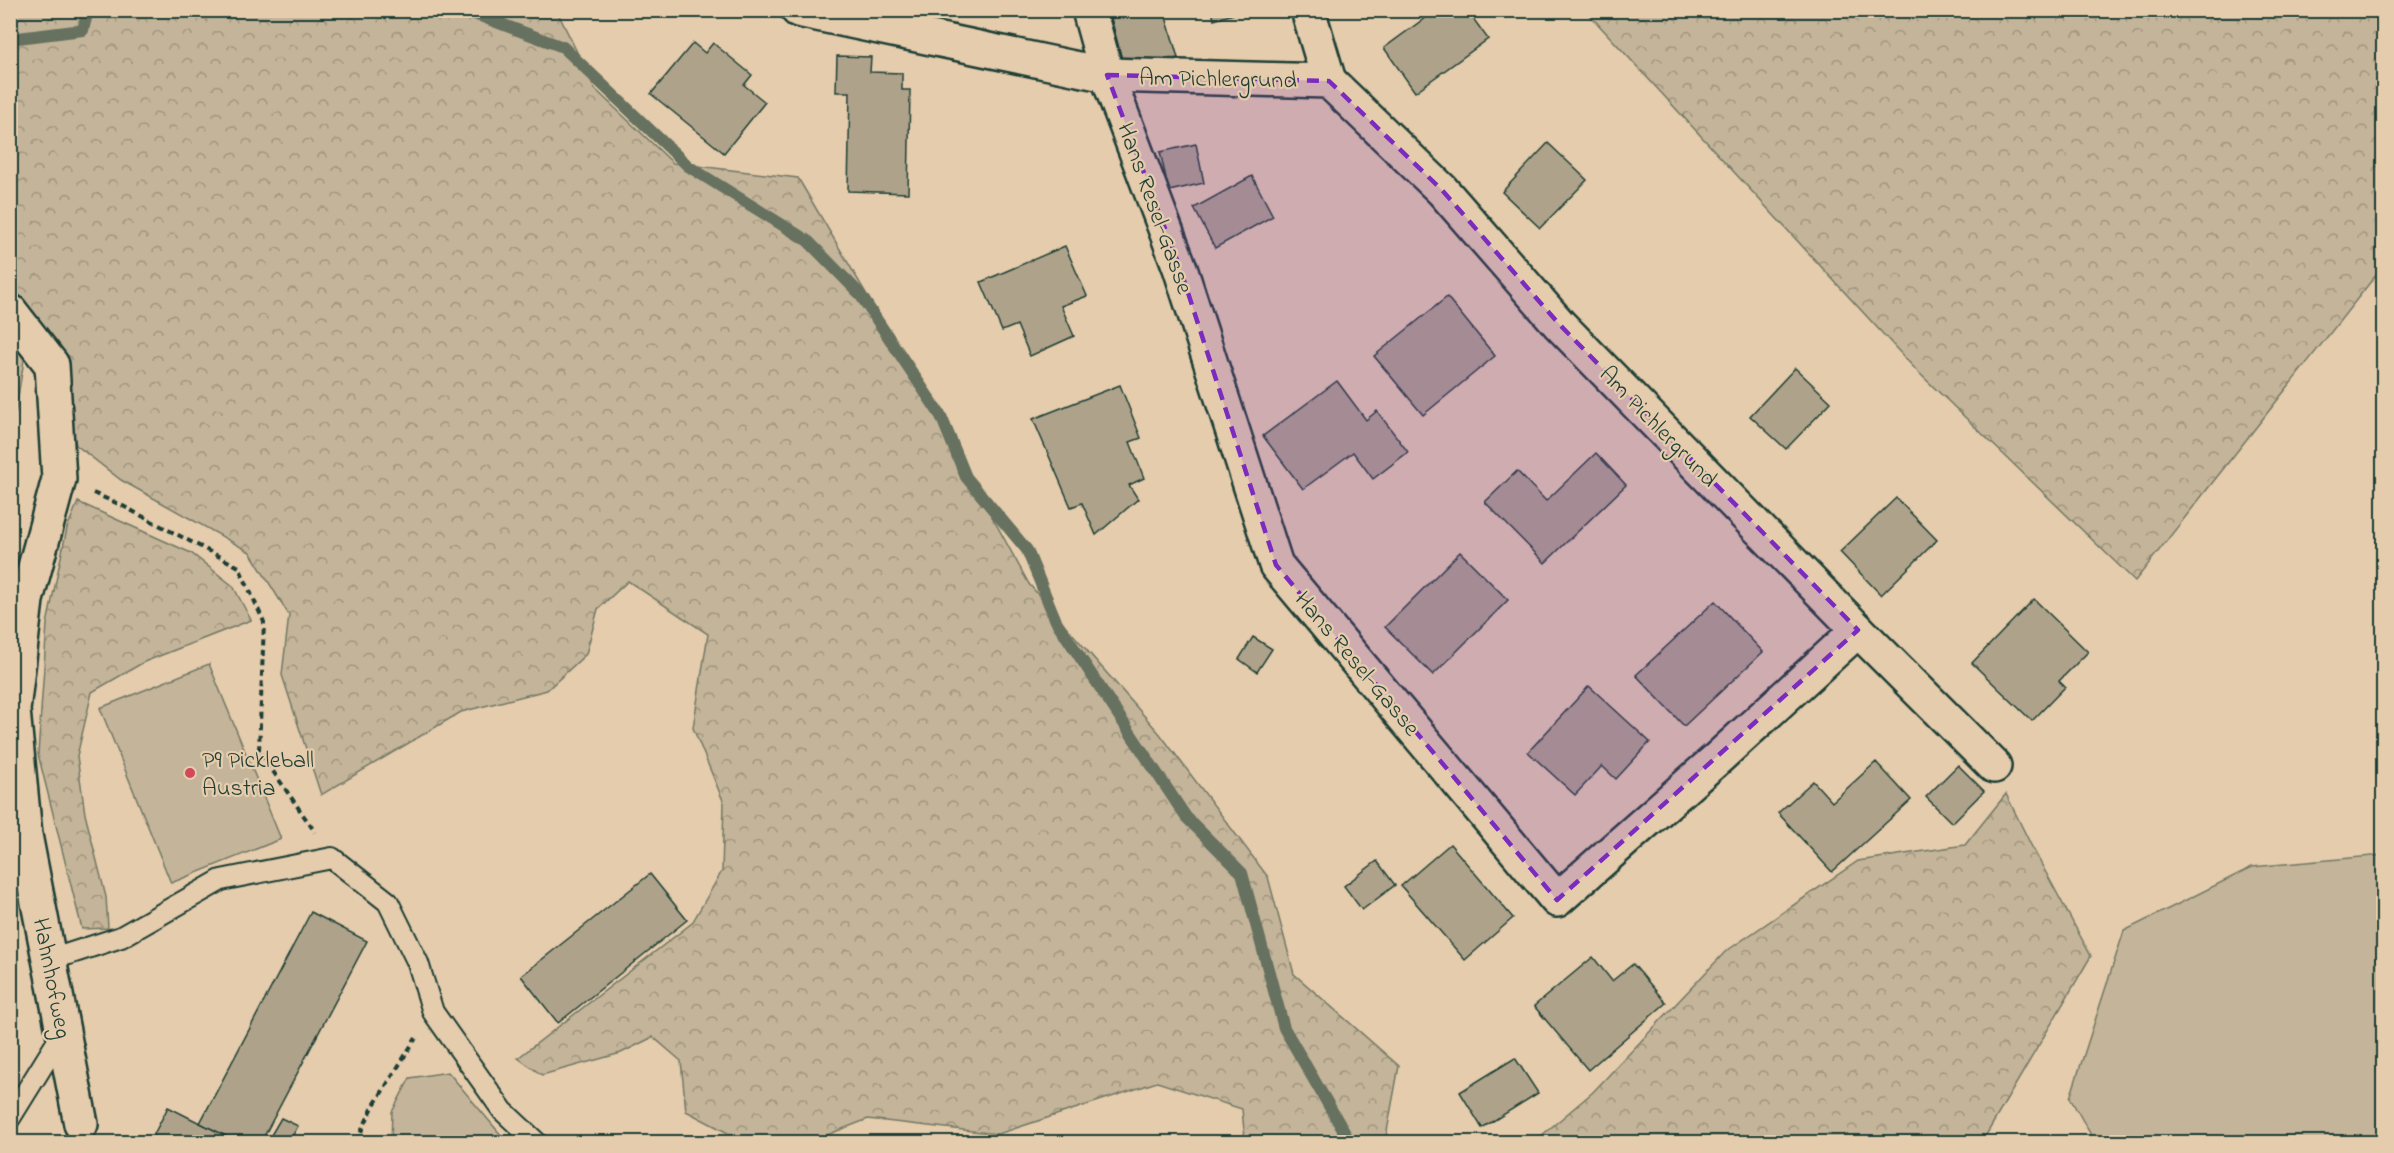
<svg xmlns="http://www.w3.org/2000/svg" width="2394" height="1153" font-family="'Indie Flower',sans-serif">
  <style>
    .green { fill: #c4b499; stroke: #727866; stroke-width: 1.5 }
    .forest { fill: url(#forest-crowns); stroke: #727866; stroke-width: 1.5 }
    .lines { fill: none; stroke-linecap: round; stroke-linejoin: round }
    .stream { stroke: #66715f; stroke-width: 12 }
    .building { fill: #aea38a; stroke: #1f3d34; stroke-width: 1.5 }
    .lane-casing { stroke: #1f3d34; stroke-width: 24 }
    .street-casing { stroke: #1f3d34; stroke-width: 38 }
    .path { stroke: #1f3d34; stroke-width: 4; stroke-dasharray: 6 4.5; stroke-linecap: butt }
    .lane { stroke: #e4ccac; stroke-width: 20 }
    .street { stroke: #e4ccac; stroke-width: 33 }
    .marked { fill: #7b2cbf; fill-opacity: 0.2; stroke: #7b2cbf; stroke-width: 4.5; stroke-dasharray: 12 8; stroke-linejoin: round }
    .poi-dot { fill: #d1495b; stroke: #e4ccac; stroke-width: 2 }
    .labels { text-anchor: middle; stroke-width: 4.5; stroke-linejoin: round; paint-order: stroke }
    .street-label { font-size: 24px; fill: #1f3d34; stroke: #e4ccac }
    .poi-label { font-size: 24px; fill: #1f3d34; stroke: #e4ccac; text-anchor: start }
  </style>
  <defs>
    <pattern id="forest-crowns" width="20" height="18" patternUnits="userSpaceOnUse" patternTransform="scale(1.5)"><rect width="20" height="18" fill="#c4b499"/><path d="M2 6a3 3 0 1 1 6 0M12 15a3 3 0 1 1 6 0" fill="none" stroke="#9f947e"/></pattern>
  </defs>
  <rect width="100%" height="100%" fill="#e4ccac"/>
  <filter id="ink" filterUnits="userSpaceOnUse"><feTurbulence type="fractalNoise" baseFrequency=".0167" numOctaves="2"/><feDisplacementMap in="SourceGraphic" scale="12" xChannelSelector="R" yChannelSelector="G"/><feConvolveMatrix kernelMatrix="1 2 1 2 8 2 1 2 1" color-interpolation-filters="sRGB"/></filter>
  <g filter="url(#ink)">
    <g class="green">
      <path d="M11,328l15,20 -15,91z"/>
      <path d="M209,664l72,175 -110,44 -71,-175z"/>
      <path d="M2383,855v287h-288l-25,-44 54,-167 128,-64z"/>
      <path d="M448,1072l59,70h-116l1,-30 18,-34z"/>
    </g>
    <g class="forest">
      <path d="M11,11h546l38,78 78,74 125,15 118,200 113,206 131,150 108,143 26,97 105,92 -14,76h-140l-3,-33 -85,-27 -159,52 -130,-15 -59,23h-64l-59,-31 -5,-50 -28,-24 -32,16 -79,22 -24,-17 174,-135 30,-52 2,-68 -31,-75 15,-94 -80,-53 -30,28 -12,45 -39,36 -86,22 -140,83 -39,-120 7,-60 -39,-63 -129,-72 -45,-35 -22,-100 -43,-58z"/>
      <path d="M1586,11h797v255l-248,315 -218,-210z"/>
      <path d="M78,502l113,51 42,33 18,34 -107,42 -52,30 -15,64 8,58 21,83 2,31 -26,1 -44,-175 9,-130 20,-96z"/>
      <path d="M2006,794l25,51 60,111 -109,186h-448l59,-50 132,-140 133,-91 107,-16z"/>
    </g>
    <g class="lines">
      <g class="stream">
        <path d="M464,10l99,37 125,119 120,75 51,52 82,123 25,61 61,73 29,71 130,196 56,56 42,155 66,114"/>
        <path d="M10,39l73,-9 5,-20"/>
      </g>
    </g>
    <g class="building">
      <path d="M910,10h30l-28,8z"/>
      <path d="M1136,10h28l14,48 -54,9 -13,-49z"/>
      <path d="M1212,10h27l1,2 -26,8z"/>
      <path d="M1436,10h31l21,29 -73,53 -31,-44z"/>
      <path d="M693,43l12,10 8,-10 39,32 -8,10 21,17 -41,51 -73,-59z"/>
      <path d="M837,56l34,1 -1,15 32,1v17h8l-2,103 -60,-2 2,-99h-14z"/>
      <path d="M1548,143l39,37 -47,48 -38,-36z"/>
      <path d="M1196,144l8,39 -35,8 -9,-39z"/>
      <path d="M1252,176l21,40 -58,32 -21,-40z"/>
      <path d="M1065,246l22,50 -26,10 13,30 -44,20 -13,-31 -15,6 -21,-49z"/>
      <path d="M1447,297l48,59 -72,59 -49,-59z"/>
      <path d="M1795,368l36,34 -45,47 -36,-33z"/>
      <path d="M1337,381l29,39 11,-9 31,41 -35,27 -20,-27 -50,37 -40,-53z"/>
      <path d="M1120,385l21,53 -11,4 14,36 -15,7 9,14 -42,36 -14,-32 -11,4 -38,-88z"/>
      <path d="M1596,453l30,32 -81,78 -60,-61 32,-31 29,30z"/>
      <path d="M1896,498l41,42 -56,55 -41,-43z"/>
      <path d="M1460,552l48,48 -75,75 -48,-48z"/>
      <path d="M2034,599l54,53 -29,29 6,6 -33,34 -60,-58z"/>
      <path d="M1715,601l48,51 -79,74 -48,-51z"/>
      <path d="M1253,637l19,12 -15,23 -18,-13z"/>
      <path d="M1589,686l61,56 -34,37 -14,-13 -27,29 -47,-43z"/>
      <path d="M1876,762l35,38 -79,72 -54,-59 35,-32 19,21z"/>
      <path d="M1958,765l26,26 -32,32 -26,-26z"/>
      <path d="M1450,844l63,74 -48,42 -64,-74z"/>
      <path d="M1377,861l18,24 -33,25 -18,-24z"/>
      <path d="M650,874l37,46 -129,103 -37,-47z"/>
      <path d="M311,912l56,29 -106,201h-33l2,-4 -30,-15z"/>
      <path d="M1593,957l19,24 21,-17 33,39 -78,67 -54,-64z"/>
      <path d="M1515,1058l23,35 -56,35 -22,-36z"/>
      <path d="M168,1107l62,31 -2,4h-78z"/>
      <path d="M281,1118l17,8 -9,16h-22z"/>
    </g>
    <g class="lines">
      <g class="lane-casing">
        <g id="lane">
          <path d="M50,960l71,-23 100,-57 111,-22 56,44 30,61 15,49 70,99 33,31"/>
          <path d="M10,1118l54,-87"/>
        </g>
      </g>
      <g class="street-casing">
        <g id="street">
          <path d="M798,10l309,65 222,6 113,109 117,134 299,306 136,136"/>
          <path d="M1089,10l18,65 73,193 96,297 281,335 161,-142 140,-128"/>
          <path d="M1308,10l21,71"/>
          <path d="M10,311l42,54 7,114 -33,121 -13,110 12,125 56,289"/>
        </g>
      </g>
      <g class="path">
        <path d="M93,493l28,12 118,62 25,55 -5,129 56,81"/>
        <path d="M356,1142l18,-37 42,-67"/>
      </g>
      <use href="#lane" class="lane"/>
      <use href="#street" class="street"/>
    </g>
  </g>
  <path class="marked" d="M1107,75l222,6 113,109 117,134 299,306 -301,270 -281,-335 -96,-297z"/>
  <circle class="poi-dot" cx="190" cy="773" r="6"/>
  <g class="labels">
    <g class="street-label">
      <text transform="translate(1218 78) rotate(1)" y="8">Am Pichlergrund</text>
      <text transform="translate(1156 208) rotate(70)" y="8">Hans Resel-Gasse</text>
      <text transform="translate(1659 426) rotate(46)" y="8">Am Pichlergrund</text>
      <text transform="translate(1358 663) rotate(50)" y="8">Hans Resel-Gasse</text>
      <text transform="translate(53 978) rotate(79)" y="8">Hahnhofweg</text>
    </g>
    <g class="poi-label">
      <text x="202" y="767">P9 Pickleball<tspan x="202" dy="28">Austria</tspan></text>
    </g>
  </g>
  <rect width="2394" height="1153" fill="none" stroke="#e4ccac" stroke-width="36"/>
  <rect x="18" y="18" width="2358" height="1117" fill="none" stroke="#1f3d34" stroke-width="2" filter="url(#ink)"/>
</svg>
